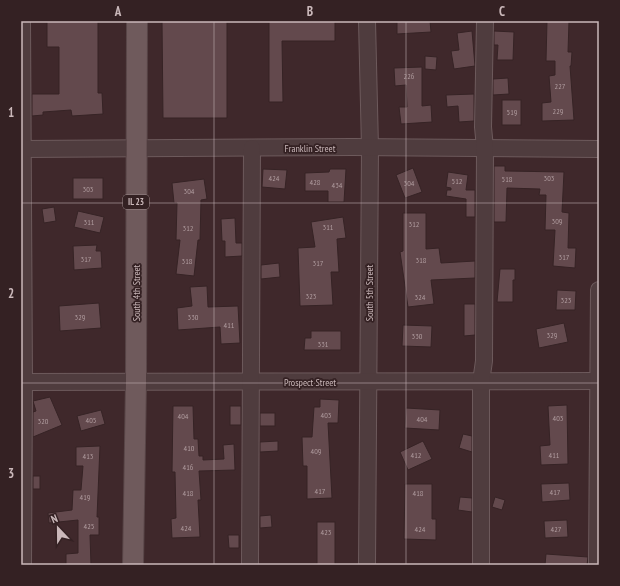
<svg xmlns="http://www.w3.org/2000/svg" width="620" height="586" font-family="'PT Sans Narrow',sans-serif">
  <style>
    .building { fill: #63494d; stroke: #362325 }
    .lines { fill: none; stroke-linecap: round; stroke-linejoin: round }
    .minor-casing { stroke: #6d5a5c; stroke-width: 18 }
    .major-casing { stroke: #584547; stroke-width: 22 }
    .minor { stroke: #4f3c3e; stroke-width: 16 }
    .major { stroke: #6f5a5c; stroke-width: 20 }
    .grid { fill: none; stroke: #cab8ba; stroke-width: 1; stroke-opacity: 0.55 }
    .labels { text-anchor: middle; stroke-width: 3.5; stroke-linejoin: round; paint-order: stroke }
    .number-label { font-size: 8px; fill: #b09c9f }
    .shield { fill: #342123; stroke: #9d8b8d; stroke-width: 1 }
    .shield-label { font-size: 9px; font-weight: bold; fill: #cab8ba }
    .street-label { font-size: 10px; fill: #cab8ba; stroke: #342123 }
    .neatline { fill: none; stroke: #cab8ba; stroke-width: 1.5 }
    .grid-label { font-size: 13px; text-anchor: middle; font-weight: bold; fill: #cab8ba }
  </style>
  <rect width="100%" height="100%" fill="#3f282b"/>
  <g class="building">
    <path d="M47,21h51v72h4l1,21 -31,2 -1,-6 -28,2v3l-11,1v-22h27v-47h-12z"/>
    <path d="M162,21h65v97h-64z"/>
    <path d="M269,21h66v20h-53l1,61h-14z"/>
    <path d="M397,21h33l1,11 -34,2z"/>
    <path d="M547,21h22l-1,31h4l-1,14h-1l4,54 -32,1v-18l9,-1 -2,-26 6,-1v-14h-9z"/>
    <path d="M472,31l3,35 -21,3 -3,-18 8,-1 -2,-17z"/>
    <path d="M494,31l20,1 -1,28h-16l1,-15h-4z"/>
    <path d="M425,56l12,1 -1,13 -11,-1z"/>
    <path d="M422,67v39l9,-1 1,17 -31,2 -2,-17h8l-1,-22 -11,1 -1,-18z"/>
    <path d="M508,78l1,16 -16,1v-16z"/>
    <path d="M474,94v27l-15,1 -1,-16 -11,1 -1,-12z"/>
    <rect x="502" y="100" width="19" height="25"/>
    <path d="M494,166h11v5l59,1 -2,40 7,1 -1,35h8l-1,20 -22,-2 2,-36h-10l1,-35h-7l1,-6 -33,-1 -1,34h-12z"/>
    <path d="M413,168l9,24 -17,6 -9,-23z"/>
    <path d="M263,169l24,1 -2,19 -23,-2z"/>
    <path d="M330,169h16l-2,33h-16v-11h-23v-18l24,-1z"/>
    <path d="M448,172l20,3 -2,15h9v27h-9v-18l-20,-3 1,-6h4v-2l-5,-1z"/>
    <rect x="73" y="178" width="30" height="21"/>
    <path d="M204,179l3,20 -6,1 -1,40h-2l-4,36 -18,-2 4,-34h-4l1,-37h-3l-2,-20z"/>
    <path d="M54,207l2,14 -12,2 -2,-14z"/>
    <path d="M78,211l26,6 -4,16 -26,-6z"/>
    <path d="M403,213h23v36l13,-1 2,15 34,-2v17l-44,2 3,24 -26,3 -8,-55 3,-1z"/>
    <path d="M343,217l3,21 -9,1 2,33h-8l2,33 -33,1 -2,-58 17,-1 -4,-25z"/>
    <path d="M235,218l1,25h6v13l-17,1v-16h-3l-1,-22z"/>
    <path d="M97,245l-1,6h5l1,17 -28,2 -1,-24z"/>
    <path d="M279,263l1,14 -19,2v-14z"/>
    <path d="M500,269h15v11h-2v22h-16z"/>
    <path d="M207,286l1,21 30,-1 2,37 -19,1 -1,-17 -42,3 -1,-22 15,-2 -2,-19z"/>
    <path d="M557,290l19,1 -1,19h-19z"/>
    <path d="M99,303l2,25 -41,3 -1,-25z"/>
    <path d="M464,304h11v31l-11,1z"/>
    <path d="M564,323l4,19 -29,6 -3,-19z"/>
    <path d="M403,325l29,1 -1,21 -29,-1z"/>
    <path d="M311,331h30v19h-37l1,-12h6z"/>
    <path d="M50,397l12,28 -29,12v-25l3,-1 -3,-10z"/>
    <path d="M320,399l19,1 -1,23h-10l4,75 -25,1v-33h-4l-1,-29h10l2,-30h6z"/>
    <path d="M567,405l1,59 -27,1 -1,-19 10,-1 -2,-39z"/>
    <path d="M173,406h20l1,33h4l1,17h4v4l21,-1 -1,-14 11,-1 1,26 -36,1 2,29h-3l2,37 -28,1 -1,-19 5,-1 -1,-46h-3z"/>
    <rect x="230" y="406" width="11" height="19"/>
    <path d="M406,408l34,2 -1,20 -34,-2z"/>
    <path d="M101,410l4,14 -24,7 -4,-15z"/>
    <rect x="260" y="413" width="15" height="13"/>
    <path d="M463,434l9,2v16l-13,-4z"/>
    <path d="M278,441v10l-18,1v-10z"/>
    <path d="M423,441l9,18 -24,11 -8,-18z"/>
    <path d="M100,446l-3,71h2v18h-9l1,30h-25v-11l12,-1v-33l-29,3 -1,-10 24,-3 1,-20h8l2,-24h-7v-19z"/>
    <rect x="33" y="476" width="7" height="13"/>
    <path d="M569,483l1,17 -28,2 -1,-18z"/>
    <path d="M405,484h27v35h4v21l-32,-1z"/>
    <path d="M460,497l12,1v14l-14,-2z"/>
    <path d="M495,497l10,3 -3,10 -10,-3z"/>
    <path d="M271,515l1,12 -12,1v-12z"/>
    <path d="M567,520l1,17 -23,1 -1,-17z"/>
    <rect x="317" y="522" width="18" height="43"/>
    <path d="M228,535h11v13h-10z"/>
    <path d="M546,554l42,3 -1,8h-42z"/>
  </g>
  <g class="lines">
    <g class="minor-casing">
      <g id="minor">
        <path d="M22,21l2,361 -1,183"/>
        <path d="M367,21l3,127 -3,417"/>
        <path d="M21,149l332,-2 246,2"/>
        <path d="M21,382l578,-1"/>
        <path d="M250,565l2,-417"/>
        <path d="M481,565v-183l3,-21 1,-213 -2,-21 2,-106"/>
        <path d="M597,565l2,-275"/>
      </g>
    </g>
    <g class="major-casing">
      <path id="major" d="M133,565l3,-183 1,-361"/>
    </g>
    <use href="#minor" class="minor"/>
    <use href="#major" class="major"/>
  </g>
  <path class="grid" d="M214,21v544M406,21v544M21,203h578M21,383h578"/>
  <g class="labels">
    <g class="number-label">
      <text x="409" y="79">226</text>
      <text x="560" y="89">227</text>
      <text x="558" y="114">229</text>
      <text x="512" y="115">519</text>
      <text x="274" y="181">424</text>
      <text x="549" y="181">303</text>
      <text x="507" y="182">518</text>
      <text x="457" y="184">512</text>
      <text x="315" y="185">428</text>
      <text x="409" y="186">304</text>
      <text x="337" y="188">434</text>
      <text x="88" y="192">303</text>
      <text x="189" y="194">304</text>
      <text x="557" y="224">309</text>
      <text x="89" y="225">311</text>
      <text x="414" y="227">312</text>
      <text x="328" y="230">311</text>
      <text x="188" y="231">312</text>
      <text x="564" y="260">317</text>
      <text x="86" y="262">317</text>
      <text x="421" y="263">318</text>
      <text x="187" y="264">318</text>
      <text x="318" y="266">317</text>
      <text x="311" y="299">323</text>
      <text x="420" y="300">324</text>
      <text x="566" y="303">323</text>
      <text x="80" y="320">329</text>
      <text x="193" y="320">330</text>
      <text x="229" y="328">411</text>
      <text x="552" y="338">329</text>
      <text x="417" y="339">330</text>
      <text x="323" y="347">331</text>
      <text x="326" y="418">403</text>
      <text x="183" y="419">404</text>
      <text x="558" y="421">403</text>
      <text x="422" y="422">404</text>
      <text x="91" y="423">405</text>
      <text x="43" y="424">320</text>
      <text x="189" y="451">410</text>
      <text x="316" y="454">409</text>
      <text x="416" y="458">412</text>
      <text x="554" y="458">411</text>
      <text x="88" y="459">413</text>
      <text x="188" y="470">416</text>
      <text x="320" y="494">417</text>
      <text x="555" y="495">417</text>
      <text x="188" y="496">418</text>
      <text x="418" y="496">418</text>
      <text x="85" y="500">419</text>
      <text x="89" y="529">425</text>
      <text x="186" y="531">424</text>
      <text x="420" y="532">424</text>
      <text x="556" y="532">427</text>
      <text x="326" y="535">423</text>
    </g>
    <rect class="shield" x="123" y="195" width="26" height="14" rx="3"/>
    <g class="shield-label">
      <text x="136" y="205">IL 23</text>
    </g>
    <g class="street-label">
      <text x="310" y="152">Franklin Street</text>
      <text transform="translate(136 293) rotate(-90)" y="4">South 4th Street</text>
      <text transform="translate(369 293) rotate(-90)" y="4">South 5th Street</text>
      <text x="310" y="386">Prospect Street</text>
    </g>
  </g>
  <rect width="620" height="586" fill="none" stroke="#342123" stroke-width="44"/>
  <g transform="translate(58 528) rotate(338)" stroke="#342123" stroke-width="3" paint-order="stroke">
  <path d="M0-3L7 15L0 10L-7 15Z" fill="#cab8ba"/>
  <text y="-6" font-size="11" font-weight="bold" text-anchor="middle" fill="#cab8ba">N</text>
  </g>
  <rect x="22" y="22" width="576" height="542" class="neatline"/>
  <g class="grid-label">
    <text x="118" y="16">A</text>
    <text x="310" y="16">B</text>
    <text x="502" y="16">C</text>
    <text x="11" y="117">1</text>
    <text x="11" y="298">2</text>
    <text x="11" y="478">3</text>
  </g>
</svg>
